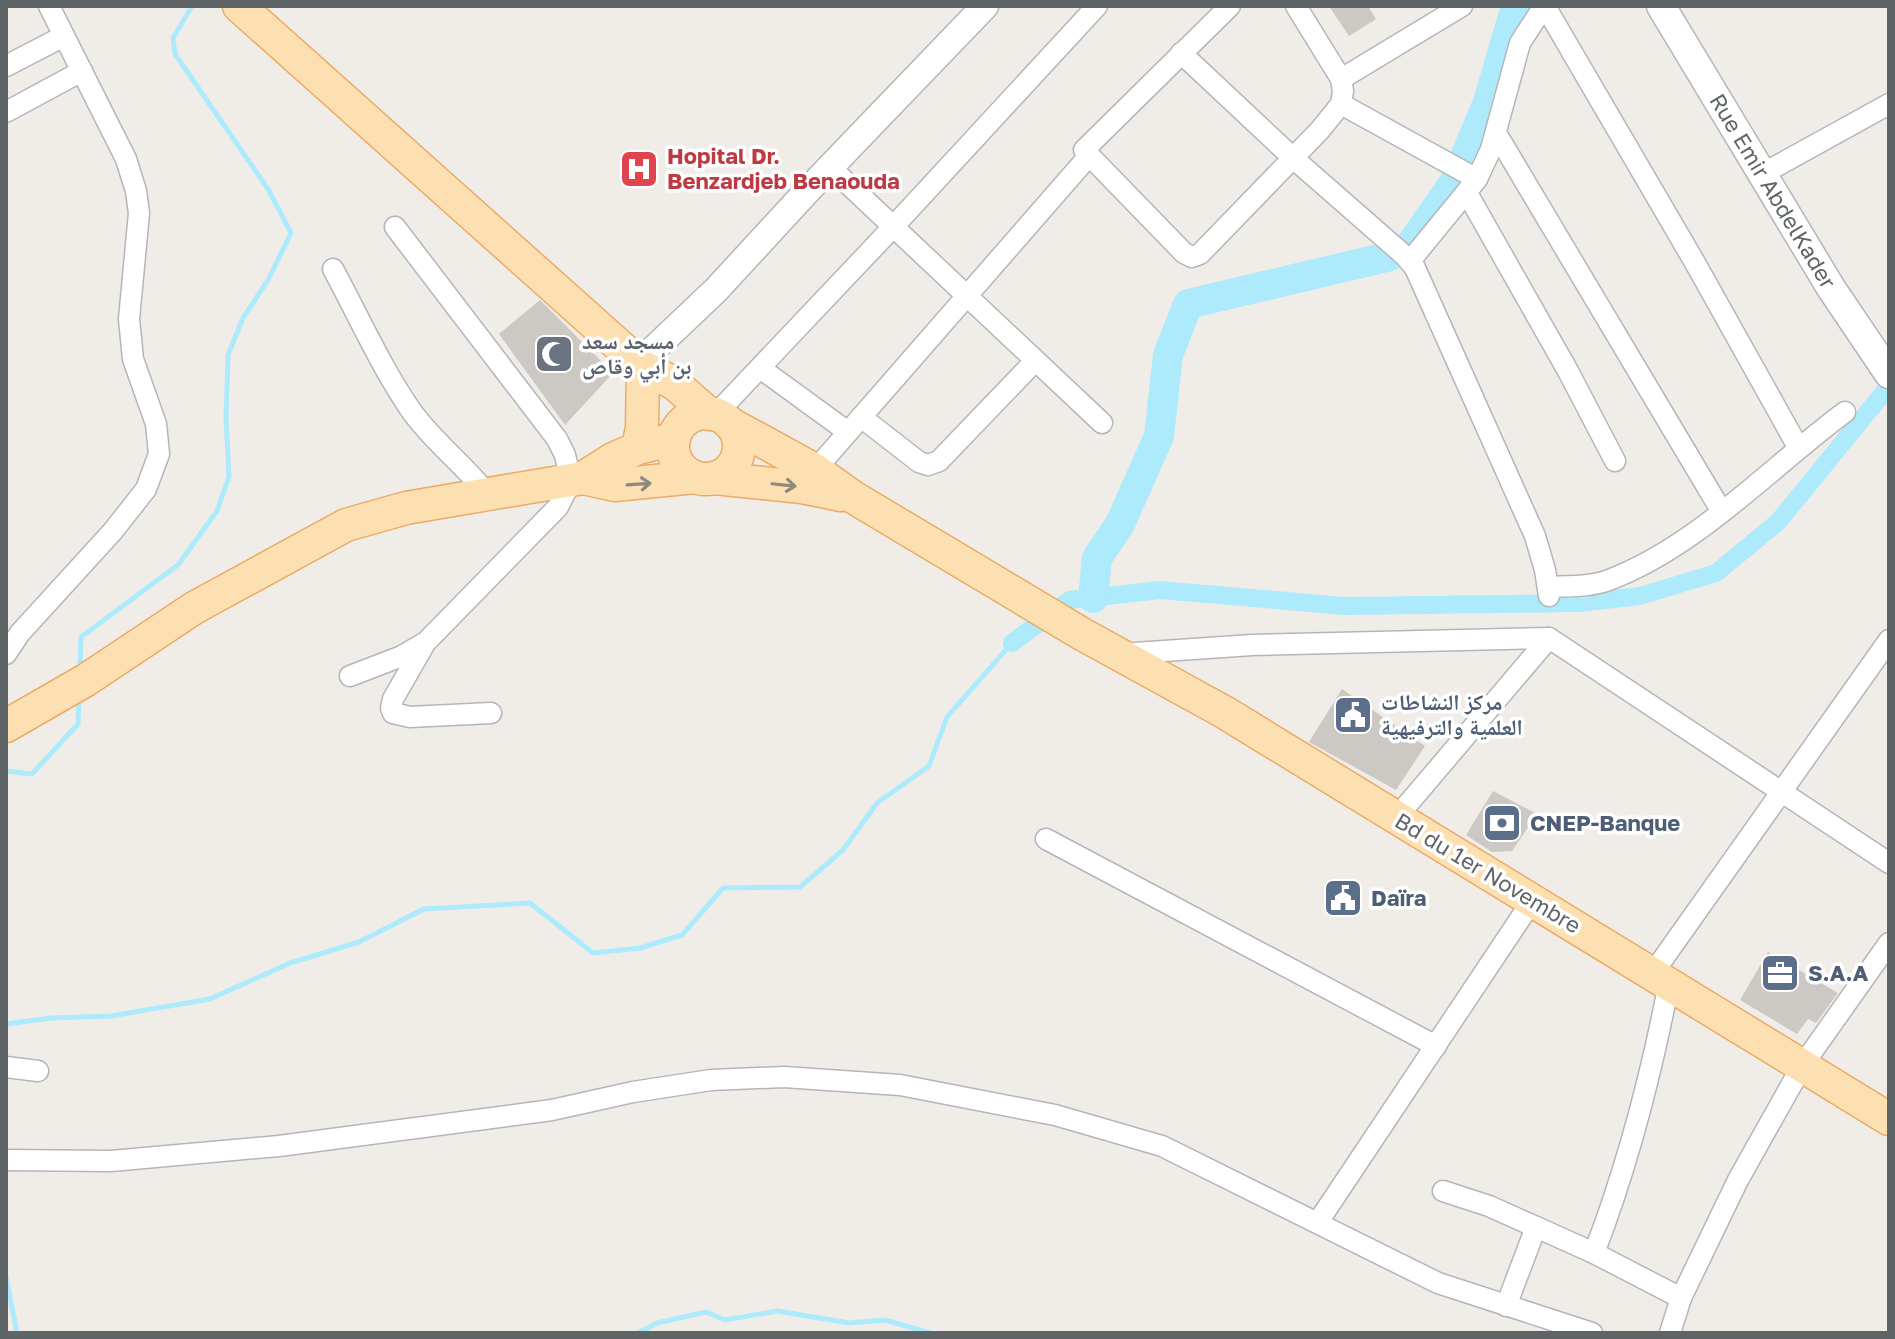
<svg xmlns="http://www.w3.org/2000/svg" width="1895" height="1339" font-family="'Golos Text','Noto Naskh Arabic',sans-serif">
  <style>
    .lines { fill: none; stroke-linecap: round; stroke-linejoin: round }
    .stream { stroke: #adeafc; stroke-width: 5 }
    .canal { stroke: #adeafc; stroke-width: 18 }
    .river { stroke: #adeafc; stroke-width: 30 }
    .building { fill: #ccc8c4 }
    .minor-casing { stroke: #b3b6b9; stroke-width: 23 }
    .tertiary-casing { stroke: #b3b6b9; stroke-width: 29 }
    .secondary-casing { stroke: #b2b6b9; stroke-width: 31 }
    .primary-casing { stroke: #ecaa65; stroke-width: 35 }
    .minor { stroke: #fff; stroke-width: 20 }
    .tertiary { stroke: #fff; stroke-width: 26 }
    .secondary { stroke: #fff; stroke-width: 28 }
    .primary { stroke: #fce0b1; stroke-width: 32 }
    .oneway { stroke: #8e897d }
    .labels { text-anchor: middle; stroke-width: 7; stroke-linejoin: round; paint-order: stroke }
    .health-label { font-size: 22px; font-weight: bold; fill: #be3a42; stroke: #fff; text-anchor: start }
    .street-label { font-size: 22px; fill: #5f6467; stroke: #fff }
    .worship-label { font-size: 22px; font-weight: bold; fill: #5b616d; stroke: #fff; text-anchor: start }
    .service-label { font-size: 22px; font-weight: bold; fill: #4e5e75; stroke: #fff; text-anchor: start }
  </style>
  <rect width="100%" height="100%" fill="#f0ede8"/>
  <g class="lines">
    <g class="stream">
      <path d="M80,670l1,-33 97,-72 39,-54 12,-34 -3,-59 2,-63 15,-37 25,-38 23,-47 -23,-44 -93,-135 -2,-16 19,-32"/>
      <path d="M6,771l26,3 46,-50 1,-28"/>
      <path d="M6,1024l46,-6 59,-2 99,-17 80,-36 69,-21 65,-33 106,-6 63,50 47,-5 42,-13 41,-47 77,-1 43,-37 34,-47 52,-37 18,-49 65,-74"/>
      <path d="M6,1277l11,56"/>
      <path d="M638,1333l19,-10 49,-11 19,8 52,-9 72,12 36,-3 45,13"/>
    </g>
    <path class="canal" d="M1012,643l58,-43 90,-10 184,16 234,-3 62,-7 76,-23 62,-51 111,-136"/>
    <path class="river" d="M1093,598l4,-40 23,-34 39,-88 9,-81 20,-51 199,-47 22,-10 46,-66 33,-79 28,-96"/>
  </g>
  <g class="building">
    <path d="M1329,6h39l8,13 -27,17z"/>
    <path d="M540,300l73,73 -48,52 -66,-91z"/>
    <path d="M1342,689l83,57 -29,44 -87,-48z"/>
    <path d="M1493,791l44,23 -25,37 -20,1 -26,-17z"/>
    <path d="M1768,952l70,41 -22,30 -8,-4 -11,15 -57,-34z"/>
  </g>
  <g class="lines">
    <g class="minor-casing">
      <g id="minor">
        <path d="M1230,6l-146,144 100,103 8,4 8,-3 120,-124 21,-26 2,-13 -2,-12 -45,-73"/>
        <path d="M1545,6l149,255 104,186"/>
        <path d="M1181,53l112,105 112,98 10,12 120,268 10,34 4,26"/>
        <path d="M6,66l58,-30"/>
        <path d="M1341,79l121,-73"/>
        <path d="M1341,104l136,75"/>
        <path d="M6,112l76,-41"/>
        <path d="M1496,133l226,379"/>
        <path d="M831,168l271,255"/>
        <path d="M1764,173l125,-69"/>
        <path d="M1467,193l101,178 47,90"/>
        <path d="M1410,261l67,-82 14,-30 29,-106 24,-37"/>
        <path d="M333,269c25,46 47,96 77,140 22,32 54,55 78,86"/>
        <path d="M760,368l88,64"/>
        <path d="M715,415l178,-188 204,-221"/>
        <path d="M861,417l58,45 9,3 11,-4 96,-100"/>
        <path d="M815,470l273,-313"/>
        <path d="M1548,587c20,-1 43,0 61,-7 88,-33 163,-114 236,-168"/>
        <path d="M424,645l-31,54 -2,9 2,5 17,4 81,-4"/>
        <path d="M6,654l14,-21 93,-102 33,-42 13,-35 -3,-30 -23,-65 -4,-40 10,-106 -3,-22 -10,-32 -77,-153"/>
        <path d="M1120,654l132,-9 297,-7 340,225"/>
        <path d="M350,676l52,-20 24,-14 132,-135 13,-26 -6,-26 -8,-16 -162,-212"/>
        <path d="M1396,818l153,-180"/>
        <path d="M1046,839l390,207"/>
        <path d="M1653,973l236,-333"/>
        <path d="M6,1067l32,4"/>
        <path d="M6,1160l105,1 168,-15 273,-36 81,-18 78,-12 73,-3 116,8 155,30 107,31 276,137 154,50"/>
        <path d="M1443,1191l46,15 47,21"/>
        <path d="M1318,1222l214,-321"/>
        <path d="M1594,1253c34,-88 57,-177 75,-270"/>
        <path d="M1506,1306l30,-79 58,26 87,45"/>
        <path d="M1670,1333l11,-35 57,-118 64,-114 87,-123"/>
      </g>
    </g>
    <g class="tertiary-casing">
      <path id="tertiary" d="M639,363l77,-73 94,-102 175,-182"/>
    </g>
    <g class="secondary-casing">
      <path id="secondary" d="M1661,6l170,282 58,86"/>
    </g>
    <g class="primary-casing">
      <g id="primary">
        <path d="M239,6l404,361 32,17 34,30"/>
        <circle cx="706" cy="446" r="33"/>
        <path d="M729,423l86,47 38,27 229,137 142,78 665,407"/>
        <path d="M638,448l4,-20 1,-61"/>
        <path d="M583,478l32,7 80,-8"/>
        <path d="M714,478l88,9 39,8"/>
        <path d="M6,726l80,-46 108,-72 152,-83 60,-17 177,-30 30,-19 25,-11 36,-9"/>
      </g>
    </g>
    <use href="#minor" class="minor"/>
    <use href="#tertiary" class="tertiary"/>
    <use href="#secondary" class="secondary"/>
    <use href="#primary" class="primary"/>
  </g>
  <defs><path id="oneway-shaft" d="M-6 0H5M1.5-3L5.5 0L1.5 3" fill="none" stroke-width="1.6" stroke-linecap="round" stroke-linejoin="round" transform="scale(2)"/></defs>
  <g class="oneway">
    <use href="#oneway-shaft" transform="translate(639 484) rotate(-4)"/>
    <use href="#oneway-shaft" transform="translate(784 485) rotate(6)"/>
  </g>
  <defs>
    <g id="hospital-square" transform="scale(2)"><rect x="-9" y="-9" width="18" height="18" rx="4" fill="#e0444e" stroke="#fff"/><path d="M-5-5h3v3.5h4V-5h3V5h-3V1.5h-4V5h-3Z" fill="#fff"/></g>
    <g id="mosque-square" transform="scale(2)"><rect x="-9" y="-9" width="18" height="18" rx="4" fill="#6b7280" stroke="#fff"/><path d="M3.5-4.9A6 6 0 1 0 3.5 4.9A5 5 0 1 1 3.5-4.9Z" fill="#fff"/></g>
    <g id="civic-square" transform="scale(2)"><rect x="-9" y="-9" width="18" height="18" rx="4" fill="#5c6f8a" stroke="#fff"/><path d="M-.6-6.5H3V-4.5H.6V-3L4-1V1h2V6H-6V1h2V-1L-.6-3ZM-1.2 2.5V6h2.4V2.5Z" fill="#fff"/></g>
    <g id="bank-square" transform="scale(2)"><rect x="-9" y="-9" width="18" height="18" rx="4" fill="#5c6f8a" stroke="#fff"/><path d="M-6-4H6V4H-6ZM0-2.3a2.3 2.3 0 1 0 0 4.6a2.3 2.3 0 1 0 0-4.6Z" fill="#fff"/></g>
    <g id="office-square" transform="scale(2)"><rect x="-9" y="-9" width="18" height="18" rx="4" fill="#5c6f8a" stroke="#fff"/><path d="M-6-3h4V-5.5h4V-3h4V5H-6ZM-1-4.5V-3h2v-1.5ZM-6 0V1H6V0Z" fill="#fff"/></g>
  </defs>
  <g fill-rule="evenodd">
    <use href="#hospital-square" x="639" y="169"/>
    <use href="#mosque-square" x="554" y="354"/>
    <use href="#civic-square" x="1353" y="715"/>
    <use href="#bank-square" x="1502" y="823"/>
    <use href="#civic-square" x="1343" y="898"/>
    <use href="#office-square" x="1780" y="973"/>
  </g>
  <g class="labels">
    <g class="health-label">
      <text x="667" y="164">Hopital Dr.<tspan x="667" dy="25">Benzardjeb Benaouda</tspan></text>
    </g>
    <g class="street-label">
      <text transform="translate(1773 191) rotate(59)" y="8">Rue Emir AbdelKader</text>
      <text transform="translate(1488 873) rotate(31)" y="8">Bd du 1er Novembre</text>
    </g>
    <g class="worship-label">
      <text x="582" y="349">مسجد سعد<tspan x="582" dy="25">بن أبي وقاص</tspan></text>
    </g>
    <g class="service-label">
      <text x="1381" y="710">مركز النشاطات<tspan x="1381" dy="25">العلمية والترفيهية</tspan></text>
      <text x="1530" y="831">CNEP-Banque</text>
      <text x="1371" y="906">Daïra</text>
      <text x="1808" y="981">S.A.A</text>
    </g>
  </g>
  <rect width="1895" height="1339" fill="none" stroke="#5f6467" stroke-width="16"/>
</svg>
